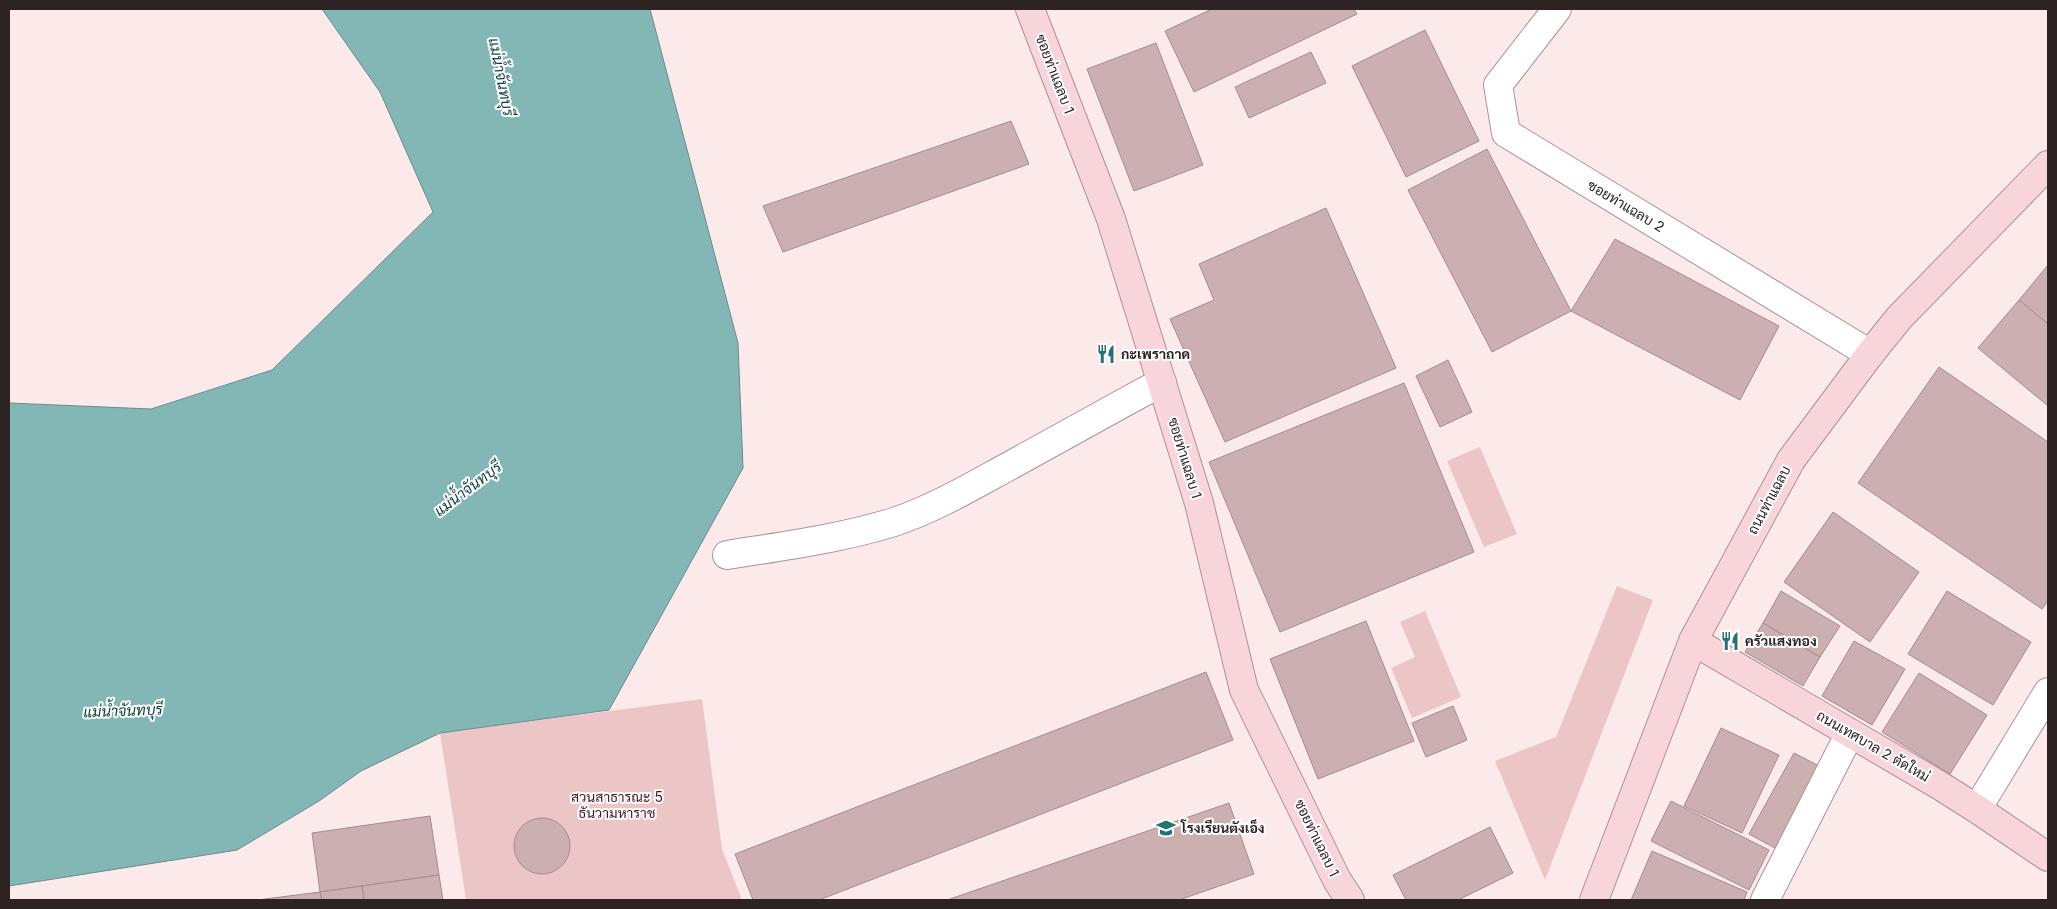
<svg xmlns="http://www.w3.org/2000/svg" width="2057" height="909" font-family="Inter,Sarabun,sans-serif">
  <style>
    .green { fill: #ecc5c7 }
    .water { fill: #83b7b6; stroke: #698b8a }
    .building { fill: #cbafb1; stroke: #a68b8d }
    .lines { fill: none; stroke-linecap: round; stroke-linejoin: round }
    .street-casing { stroke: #ad9294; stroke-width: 30 }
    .secondary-casing { stroke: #ad9294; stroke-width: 30 }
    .street { stroke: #fff; stroke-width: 28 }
    .secondary { stroke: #f7d5da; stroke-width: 28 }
    .labels { text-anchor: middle; stroke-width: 4; stroke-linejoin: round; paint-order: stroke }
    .street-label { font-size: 14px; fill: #2d2323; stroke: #fff }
    .poi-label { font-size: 14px; font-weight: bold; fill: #2d2323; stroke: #fff; text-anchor: start }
    .park-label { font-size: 14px; fill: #4b131e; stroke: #fff }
    .water-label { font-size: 15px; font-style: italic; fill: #0d3f3f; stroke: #fff }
  </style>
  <rect width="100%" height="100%" fill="#fceaeb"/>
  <g class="green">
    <path d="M1480,447l37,87 -33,13 -37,-86z"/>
    <path d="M1617,586l36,14 -108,280 -50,-119 61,-24z"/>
    <path d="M1425,611l36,86 -49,21 -21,-50 24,-11 -15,-35z"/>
    <path d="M702,699l20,150 20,51h-276l-26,-167z"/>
  </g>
  <path class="water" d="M322,9h328l88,334 5,125 -134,242 -169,23 -79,38 -42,30 -82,49 -228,36v-483l142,6 121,-39 161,-158 -53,-120z"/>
  <g class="building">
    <path d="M1212,9h142l3,5 -163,78 -29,-61z"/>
    <path d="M1425,30l54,111 -73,36 -54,-111z"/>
    <path d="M1156,43l47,122 -69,26 -47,-122z"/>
    <path d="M1311,52l15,31 -77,35 -14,-31z"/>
    <path d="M1011,121l18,43 -246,88 -20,-46z"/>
    <path d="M1487,149l84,162 -79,41 -84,-162z"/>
    <path d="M1326,208l70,160 -171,74 -55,-123 44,-19 -15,-36z"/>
    <path d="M1615,239l164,87 -39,74 -169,-89z"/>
    <path d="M2048,265v59l-29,-24z"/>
    <path d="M2019,300l29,24v82l-70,-58z"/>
    <path d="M1448,360l24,52 -32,15 -24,-51z"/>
    <path d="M1939,367l109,75v159l-6,8 -184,-126z"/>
    <path d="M1404,383l70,169 -194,80 -71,-170z"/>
    <path d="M1833,512l86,60 -49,70 -86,-60z"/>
    <path d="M1781,591l59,35 -20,31 -57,-34z"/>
    <path d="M1947,591l84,51 -38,63 -85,-51z"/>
    <path d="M1366,621l48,120 -96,38 -48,-120z"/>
    <path d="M1763,623l57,34 -17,29 -58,-34z"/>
    <path d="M1854,641l51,28 -33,56 -50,-29z"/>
    <path d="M1206,672l27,68 -414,160h-66l-18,-46z"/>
    <path d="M1919,673l68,42 -37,59 -68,-42z"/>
    <path d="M1453,706l14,34 -41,17 -14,-34z"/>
    <path d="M1721,728l58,27 -37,78 -58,-27z"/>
    <path d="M1794,753l35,18 -45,82 -35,-19z"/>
    <path d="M1671,801l98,49 -20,40 -98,-49z"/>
    <path d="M1229,803l25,71 -75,26h-232z"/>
    <path d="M430,816l9,59 -119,17 -8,-59z"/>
    <circle cx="542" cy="846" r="28"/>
    <path d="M1490,827l23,46 -55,27h-52l-13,-25z"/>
    <path d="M1652,851l95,41 -3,8h-113z"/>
    <path d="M439,875l4,25h-79l-2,-14z"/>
    <path d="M362,886l2,14h-42l-2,-8z"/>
    <path d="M320,892l2,8h-65z"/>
  </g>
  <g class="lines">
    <g class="street-casing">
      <g id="street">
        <path d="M1557,9l-59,76 8,48 364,221"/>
        <path d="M727,555c56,-9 112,-16 167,-33 42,-14 80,-37 119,-58 49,-27 99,-55 149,-82"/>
        <path d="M1977,809l71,-117"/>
        <path d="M1765,900l85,-167"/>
      </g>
    </g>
    <g class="secondary-casing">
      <g id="secondary">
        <path d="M1030,9l81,210 88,284 45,187 93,190 13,20"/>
        <path d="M1693,641l246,144 38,24 71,48"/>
        <path d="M1594,900l99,-259 98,-181 79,-106 29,-36 149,-153"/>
      </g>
    </g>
    <use href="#street" class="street"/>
    <use href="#secondary" class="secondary"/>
  </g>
  <defs>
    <g id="restaurant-bare" transform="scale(1.5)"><path d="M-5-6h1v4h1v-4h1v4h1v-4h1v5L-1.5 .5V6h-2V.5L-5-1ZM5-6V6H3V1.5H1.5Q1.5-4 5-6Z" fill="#267171" stroke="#fff" stroke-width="2.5" paint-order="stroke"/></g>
    <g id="school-bare" transform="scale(1.5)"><path d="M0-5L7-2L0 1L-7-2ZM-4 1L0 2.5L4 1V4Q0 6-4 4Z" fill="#267171" stroke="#fff" stroke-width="2.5" paint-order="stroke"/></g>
  </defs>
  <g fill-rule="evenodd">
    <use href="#restaurant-bare" x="1106" y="354"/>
    <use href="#restaurant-bare" x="1730" y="641"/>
    <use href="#school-bare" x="1166" y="828"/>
  </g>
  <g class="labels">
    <g class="street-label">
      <text transform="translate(1055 74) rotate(69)" y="5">ซอยท่าแฉลบ 1</text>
      <text transform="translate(1626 206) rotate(31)" y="5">ซอยท่าแฉลบ 2</text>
      <text transform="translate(1185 458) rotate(73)" y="5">ซอยท่าแฉลบ 1</text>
      <text transform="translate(1769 500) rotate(-62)" y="5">ถนนท่าแฉลบ</text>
      <text transform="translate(1873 746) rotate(30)" y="5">ถนนเทศบาล 2 ตัดใหม่</text>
      <text transform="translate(1317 838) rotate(64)" y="5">ซอยท่าแฉลบ 1</text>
    </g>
    <g class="poi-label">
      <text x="1121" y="359">กะเพราถาด</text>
      <text x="1745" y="646">ครัวแสงทอง</text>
      <text x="1181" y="833">โรงเรียนตังเอ็ง</text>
    </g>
    <g class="park-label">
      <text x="617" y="802">สวนสาธารณะ 5<tspan x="617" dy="16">ธันวามหาราช</tspan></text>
    </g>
    <g class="water-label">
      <text transform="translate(501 77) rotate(79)" y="5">แม่น้ำจันทบุรี</text>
      <text transform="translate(468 489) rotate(-37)" y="5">แม่น้ำจันทบุรี</text>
      <text transform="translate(123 711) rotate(-2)" y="5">แม่น้ำจันทบุรี</text>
    </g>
  </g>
  <rect width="2057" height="909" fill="none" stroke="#2d2323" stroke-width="20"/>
</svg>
